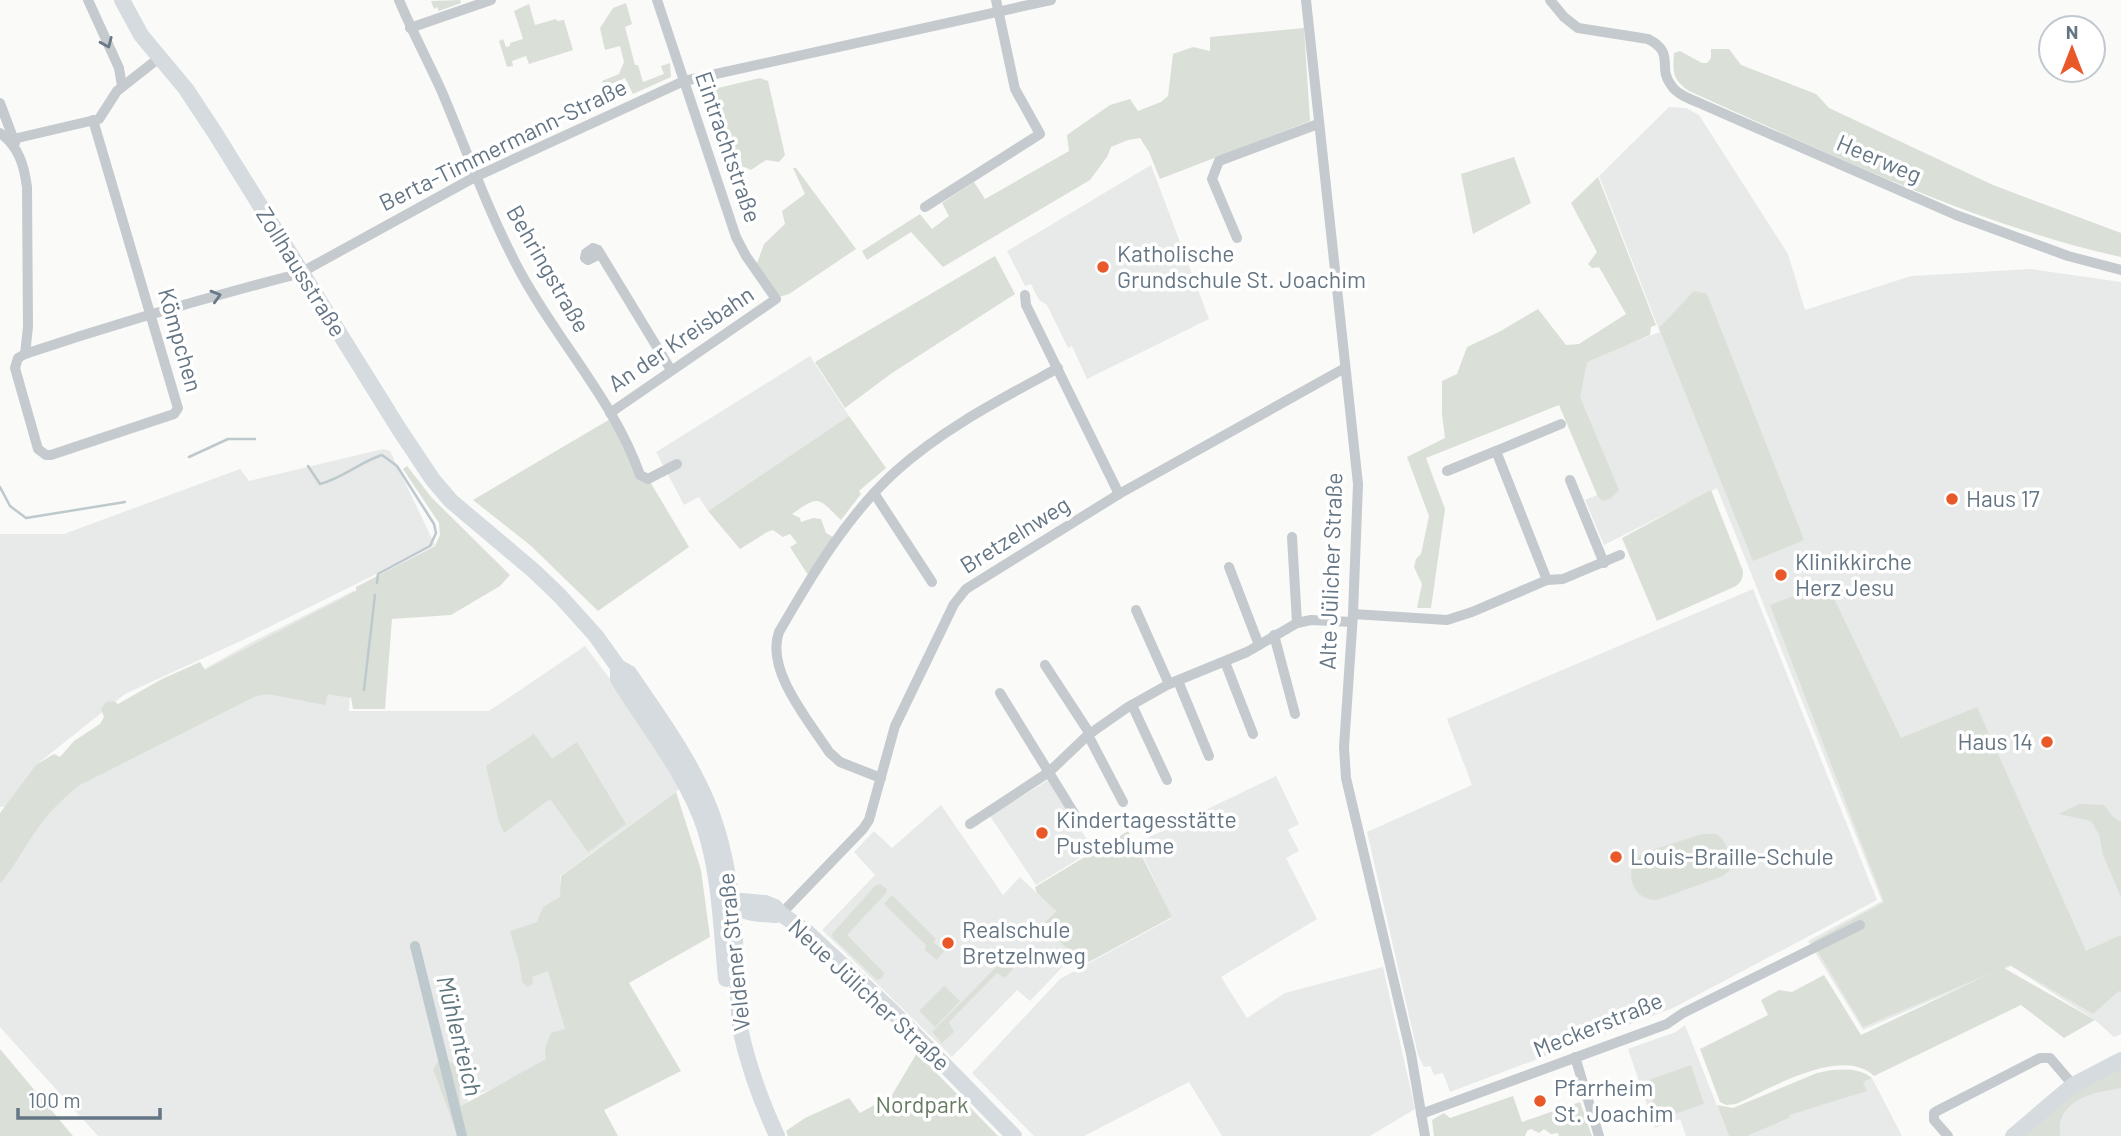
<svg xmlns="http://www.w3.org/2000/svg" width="2121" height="1136" font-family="Barlow,sans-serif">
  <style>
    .built { fill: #e8e9e9 }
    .green { fill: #dae0d7 }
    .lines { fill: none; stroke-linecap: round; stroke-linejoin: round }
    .stream { stroke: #bec9ce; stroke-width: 2.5 }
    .canal { stroke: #bec9ce; stroke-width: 10 }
    .street { stroke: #c5cace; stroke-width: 10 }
    .secondary { stroke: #d6dbdf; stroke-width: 16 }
    .oneway { stroke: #697988 }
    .poi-dot { fill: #e95829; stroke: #fff; stroke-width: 2.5 }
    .labels { text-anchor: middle; stroke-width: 7; stroke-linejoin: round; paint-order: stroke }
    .street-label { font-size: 23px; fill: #647584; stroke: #fff }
    .poi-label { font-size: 23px; fill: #647584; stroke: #fff; text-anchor: start }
    .park-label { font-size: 23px; fill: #677b63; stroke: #fff }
    .water-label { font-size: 24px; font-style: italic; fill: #5f757d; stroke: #fff }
  </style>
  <rect width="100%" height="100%" fill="#fafaf8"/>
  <g class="built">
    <path d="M1669,107l17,1 13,7 89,139 17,56 106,-34 120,-7 90,13v752l-7,3 -19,-17 -84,-54 -148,64 -55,-89 74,-40 -165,-413 -113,57 -19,-45 27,-11 -50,-120 98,-37 -61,-156z"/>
    <path d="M1151,165l58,154 -122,60 -15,-33 -4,2 -21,-43 -8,-5 -8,-16 -6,2 -18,-35z"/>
    <path d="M810,356l39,60 -141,95 -9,-14 -15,8 -28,-53z"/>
    <path d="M383,449l7,2 45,94 -190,94 -120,55 -84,67 -24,44 -17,2v-273h64l176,-65 9,12z"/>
    <path d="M1753,589l124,311 -204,108 -223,84 -7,-19 -9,2 -4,-9 -6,1 -6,-12 -51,-223 105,-47 -25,-66z"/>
    <path d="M355,590l-6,121h140l96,-65 44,58 51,85 -120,87 15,179 -108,44 23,37h-392l-98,-109v-142l51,-107 86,-71 115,-65z"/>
    <path d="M1276,776l23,48 -11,6 11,21 -13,7 31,61 -96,58 26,41 38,-25 98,-26 32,142 -45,27h-148l-33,-54 -105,54h-50l-62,-63 88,-94 112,-61 -35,-75z"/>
    <path d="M1050,779l43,71 -57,35 -46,-69z"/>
    <path d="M941,805l62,90 17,-18 36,34 -14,14 32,30 -44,46 -13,-11 -65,67 -130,-127 53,-55 -21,-23 20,-21 18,17z"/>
    <path d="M1685,1025l44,111h-43l-6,-17 -25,9 -27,-79 48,-17z"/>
    <path d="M2121,1066v70h-98z"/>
    <path d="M1872,1078l30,58h-154l41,-18 1,-3 76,-24 -3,-9z"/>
  </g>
  <g class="green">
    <path d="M460,0l1,3 -22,8 -2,-4 -3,2 -3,-8z"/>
    <path d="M626,3l6,21 -7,3 10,38h3l5,17 21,-8 -3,-8 9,-3 1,14 -38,17 -8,-16 -20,9 -3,-6 17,-7 5,-12 -4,-16 -15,4 -5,-22 13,-20z"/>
    <path d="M529,4l6,21 21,-6 1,2 7,-1 9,30 -44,14 -3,-8 -14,5 1,5 -6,1 -8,-26 4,-2 3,8 4,-1v-3l13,-4 -9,-28z"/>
    <path d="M1304,28l6,93 -150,58 -11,-27 -9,-14 -12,2 -17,7 -4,10 -17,23 -147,87 -32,-35 -44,28 -5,-9 58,-37 12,15 17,-13 -7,-13 32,-21 11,17 84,-48 -2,-16 43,-30 20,-6 8,12 23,-9 7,-6 5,-42 20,-7 17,4v-14z"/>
    <path d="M1711,49h18l12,16 75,29 13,14 164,77 128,48v24c-149,-33 -293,-104 -432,-166 -17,-12 -16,-18 -15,-38l6,-2 22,12h5l4,-5z"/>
    <path d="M760,78l8,3 17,74 -6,7 -13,-2 -15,10 -9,-4 -1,-9 -10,-8 -17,-51 -11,2 -1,-9 4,-4 8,2z"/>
    <path d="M1514,157l17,46 -58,31 -12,-60z"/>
    <path d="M793,168h3l60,81 -67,45 -13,4 -21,-29 9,-25 21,-20 -3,-13 23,-17z"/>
    <path d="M1598,177l58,148 -5,2 -1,8 -63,27 -7,35 39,93 -8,8 -8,3 -5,-4 -39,-92 -133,53 19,51 -14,99h-14l5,-24 -8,-17 2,-8 5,-5 8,-38 -22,-59 38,-19 -3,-24v-33l15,-7 10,-27 32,-15 39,-23 28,36 13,-1 47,-30 -27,-47 -7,1 -4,-4 9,-12 -26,-49z"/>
    <path d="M995,256l20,38 -123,79 -47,35 -30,-46z"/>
    <path d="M1694,291l13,3 97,246 -51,21 -94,-233z"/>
    <path d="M849,416l37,52 -27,23 2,3 -20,26c-24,-23 -21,-25 -49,-6l8,4 1,4 12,-4 8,1 5,14 7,4 -25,38 -18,-28 7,-4 -7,-9 -7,3 -10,-7 -6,2 -27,17 -32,-38z"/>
    <path d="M612,418l77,129 -91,64 -68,-66 -57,-45z"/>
    <path d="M407,466l25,32 78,77 -10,11 -49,29 -59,4 -7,90h-32l-2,-11 -23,-4 -3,11 -57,-11 -12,2 -178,90c-14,12 -27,24 -38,39 -14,19 -25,41 -40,59v-71l36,-48 18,-11 6,3 14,-16 26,-17 4,-7 -3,-8 5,-7 8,-1 4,3 44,-25 38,-17 5,8 151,-79v-4l79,-41 5,-11 -1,-12 -36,-54z"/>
    <path d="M1711,490l32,81c0,8 -2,12 -9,16l-77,34 -35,-83z"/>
    <path d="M1827,584l74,154 76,-31 109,244 35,-16v57l-2,-1 -26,23 -83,-49 -6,3 91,52 -31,18 -43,-33 -147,71c-32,-31 -105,13 -138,28l-10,1 -6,-3 -20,-53 68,-34 -7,-15 18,-10 13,2 32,-17 37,60 133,-63 -131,55 -51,-85 72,-40 -114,-297z"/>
    <path d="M534,734l18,25 25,-17 49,82 -38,28 -38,-53 -46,34 -5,-12 -13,-55z"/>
    <path d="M676,792l25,78 9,67 -81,46 52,88 -77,39 14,26h-160l-25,-67 7,-10c27,2 16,28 21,47l85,-47 -1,-11 6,-15 14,-4 -17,-58 -16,6 1,7 -5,3 -6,-5 -3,-20 -9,-31 27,-9 6,-15 17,-10 1,-21z"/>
    <path d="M2079,804l25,1 9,12 8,5v75l-18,-42 -4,-21 -8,-13 -32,-7z"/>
    <path d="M1128,831l7,11 37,75 -94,51 -9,-8 5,-5 -32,-30 14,-14 -19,-18 -2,-6z"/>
    <path d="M1702,834h15c11,9 14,22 13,36l-7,6 -66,24c-27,1 -35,-33 -14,-47z"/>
    <path d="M880,884l7,5 -1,4 -39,42 37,38 -2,5 -5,2 -44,-42 -1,-4 43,-48z"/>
    <path d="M892,895l44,44 -3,3 11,9 -7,9 -12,-10 1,-5 -42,-41z"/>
    <path d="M1008,955l9,9 -12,14 -8,-5 -48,49 5,10 -12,11 -10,-11z"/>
    <path d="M944,986l16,15 -25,26 -16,-16z"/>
    <path d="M0,1049l73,87h-73z"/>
    <path d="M917,1053l81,83h-210l-2,-5 19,-13 44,-20 11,15 32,-18z"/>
    <path d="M1691,1065l13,39 -45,15 -13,-38z"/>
    <path d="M2121,1066v22c-21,4 -50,7 -60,31 -2,4 -1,12 -1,17h-37l56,-50z"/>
    <path d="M1832,1070c15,-1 27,-2 40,8l-9,4 4,9 -77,24 -1,3 -41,18h-19l-12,-31 16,3 84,-35z"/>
    <path d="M1513,1096l9,26 58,-20 12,34h-33l-1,-3 -7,1 -7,-5 -5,4 -8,-4 -4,2 -2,5h-91l-2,-16 12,-7 6,5z"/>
  </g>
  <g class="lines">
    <g class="stream">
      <path d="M189,457l39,-18h27"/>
      <path d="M308,466l12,18c23,-6 40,-22 62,-29l15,11 37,58 2,9 -6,13 -52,28 -1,9"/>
      <path d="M0,487l10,19 16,12 99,-16"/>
      <path d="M364,690l11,-95"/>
    </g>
    <path class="canal" d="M415,946l47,190"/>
    <g class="street">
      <path d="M88,0l31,68 3,18"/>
      <path d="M399,0c13,31 29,61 43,92 24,57 45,116 74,172 37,72 97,134 124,211l8,4 29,-15"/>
      <path d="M1306,0l52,484 -5,130 -9,133 2,31 65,276 14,82"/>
      <path d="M1550,0l14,17 14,11 70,11c28,14 9,28 23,46 6,10 22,15 33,20l252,110 112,41 53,14"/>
      <path d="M410,28l81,-28"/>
      <path d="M0,103l15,40"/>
      <path d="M93,120l84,285 1,3 -4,6 -123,41h-5l-8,-6 -23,-81 3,-10 7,-4c87,-29 176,-55 265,-78l12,-4 173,-95 209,-96 367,-81"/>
      <path d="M0,133c19,14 24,32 27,54l1,140 -3,27"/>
      <path d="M9,140l90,-21 18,-28 42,-33"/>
      <path d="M925,207l115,-73 -25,-45 -19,-89"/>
      <path d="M1237,238l-25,-59 7,-18 99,-37"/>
      <path d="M600,254l-12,6 -3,-2 1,-5 7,-5 5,2 73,120"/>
      <path d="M1025,295l1,10 93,189"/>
      <path d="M610,413l166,-114 -30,-43 -10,-19 -79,-237"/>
      <path d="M1496,451l65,-27"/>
      <path d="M1447,471l49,-20 51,129"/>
      <path d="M1570,480l34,83"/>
      <path d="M874,493l58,89"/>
      <path d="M1292,537l5,86"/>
      <path d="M1229,567l30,78"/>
      <path d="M1136,610l33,74"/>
      <path d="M1353,614l94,6 25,-8 75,-32 16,-1 57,-24"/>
      <path d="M1274,635l21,79"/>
      <path d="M1225,662l28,72"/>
      <path d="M1045,665l45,69"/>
      <path d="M1178,681l31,75"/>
      <path d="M1000,693l80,130"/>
      <path d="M1132,705l35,75"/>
      <path d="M1088,735l35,67"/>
      <path d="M881,778l-41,-16 -11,-10c-20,-31 -64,-82 -50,-120 33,-57 67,-115 116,-160 47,-43 108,-74 163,-104"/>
      <path d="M970,824l79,-52 39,-37 40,-28 41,-23 78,-32 50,-29 14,-3 41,2"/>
      <path d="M781,914l82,-85 6,-9 26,-94 59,-122 12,-15 153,-95 226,-126"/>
      <path d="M1575,1057l24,79"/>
      <path d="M1421,1114l246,-90 16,-11 177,-88"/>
      <path d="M1948,1136l-14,-16v-7l3,-2 103,-53h10l23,27"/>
    </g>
    <g class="secondary">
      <path d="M122,0l19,35 45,54 29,44 184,296 34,51 18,21 83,70 26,25 36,40 22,31 11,6c32,47 70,98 87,153 21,65 19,135 24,202 8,38 21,73 37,108"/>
      <path d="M618,667v12c29,47 70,97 87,150 15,48 16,100 21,150"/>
      <path d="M722,905l19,-4 24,2 10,4 6,7 26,18 83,77 124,127"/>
      <path d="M732,905c13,9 29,9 44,10"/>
      <path d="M2013,1136l60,-51 48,-25"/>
    </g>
  </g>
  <defs><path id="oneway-chevron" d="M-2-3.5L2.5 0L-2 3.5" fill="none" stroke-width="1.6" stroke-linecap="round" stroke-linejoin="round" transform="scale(1.75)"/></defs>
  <g class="oneway">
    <use href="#oneway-chevron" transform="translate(107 43) rotate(66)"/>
    <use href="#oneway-chevron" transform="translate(216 296) rotate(-16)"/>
  </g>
  <g class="poi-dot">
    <circle cx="1103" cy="267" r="7"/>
    <circle cx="1952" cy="499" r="7"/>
    <circle cx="1781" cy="575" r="7"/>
    <circle cx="2047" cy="742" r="7"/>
    <circle cx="1042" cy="833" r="7"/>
    <circle cx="1616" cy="857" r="7"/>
    <circle cx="948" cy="943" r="7"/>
    <circle cx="1540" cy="1101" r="7"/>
  </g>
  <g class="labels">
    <g class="street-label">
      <text transform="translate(503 145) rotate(-26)" y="8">Berta-Timmermann-Straße</text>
      <text transform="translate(728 147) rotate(71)" y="8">Eintrachtstraße</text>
      <text transform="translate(1879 159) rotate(23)" y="8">Heerweg</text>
      <text transform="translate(548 269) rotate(60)" y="8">Behringstraße</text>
      <text transform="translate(301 272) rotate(58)" y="8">Zollhausstraße</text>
      <text transform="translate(681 339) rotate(-34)" y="8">An der Kreisbahn</text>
      <text transform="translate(180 340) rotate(74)" y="8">Kömpchen</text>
      <text transform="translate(1015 535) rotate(-32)" y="8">Bretzelnweg</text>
      <text transform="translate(1331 571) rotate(-88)" y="8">Alte Jülicher Straße</text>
      <text transform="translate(734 952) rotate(-96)" y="8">Veldener Straße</text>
      <text transform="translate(869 995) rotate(43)" y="8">Neue Jülicher Straße</text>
      <text transform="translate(1598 1025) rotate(-22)" y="8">Meckerstraße</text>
    </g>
    <g class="poi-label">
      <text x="1117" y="262">Katholische<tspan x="1117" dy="26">Grundschule St. Joachim</tspan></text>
      <text x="1966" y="507">Haus 17</text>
      <text x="1795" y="570">Klinikkirche<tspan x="1795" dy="26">Herz Jesu</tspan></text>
      <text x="2033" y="750" text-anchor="end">Haus 14</text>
      <text x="1056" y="828">Kindertagesstätte<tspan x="1056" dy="26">Pusteblume</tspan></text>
      <text x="1630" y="865">Louis-Braille-Schule</text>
      <text x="962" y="938">Realschule<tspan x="962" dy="26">Bretzelnweg</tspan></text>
      <text x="1554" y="1096">Pfarrheim<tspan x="1554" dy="26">St. Joachim</tspan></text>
    </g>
    <g class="park-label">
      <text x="922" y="1113">Nordpark</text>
    </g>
    <g class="water-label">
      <text transform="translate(459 1036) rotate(76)" y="8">Mühlenteich</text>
    </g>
  </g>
  <g transform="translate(2072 49)"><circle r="33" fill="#ffffff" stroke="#c1c8ce" stroke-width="2"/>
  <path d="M0-5L12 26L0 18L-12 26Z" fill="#e95829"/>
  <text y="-10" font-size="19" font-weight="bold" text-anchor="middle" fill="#647584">N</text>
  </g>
  <path d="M18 1108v10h142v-10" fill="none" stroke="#647584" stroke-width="3.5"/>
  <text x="28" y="1108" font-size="21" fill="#647584" stroke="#ffffff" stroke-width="5" paint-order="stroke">100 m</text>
</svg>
